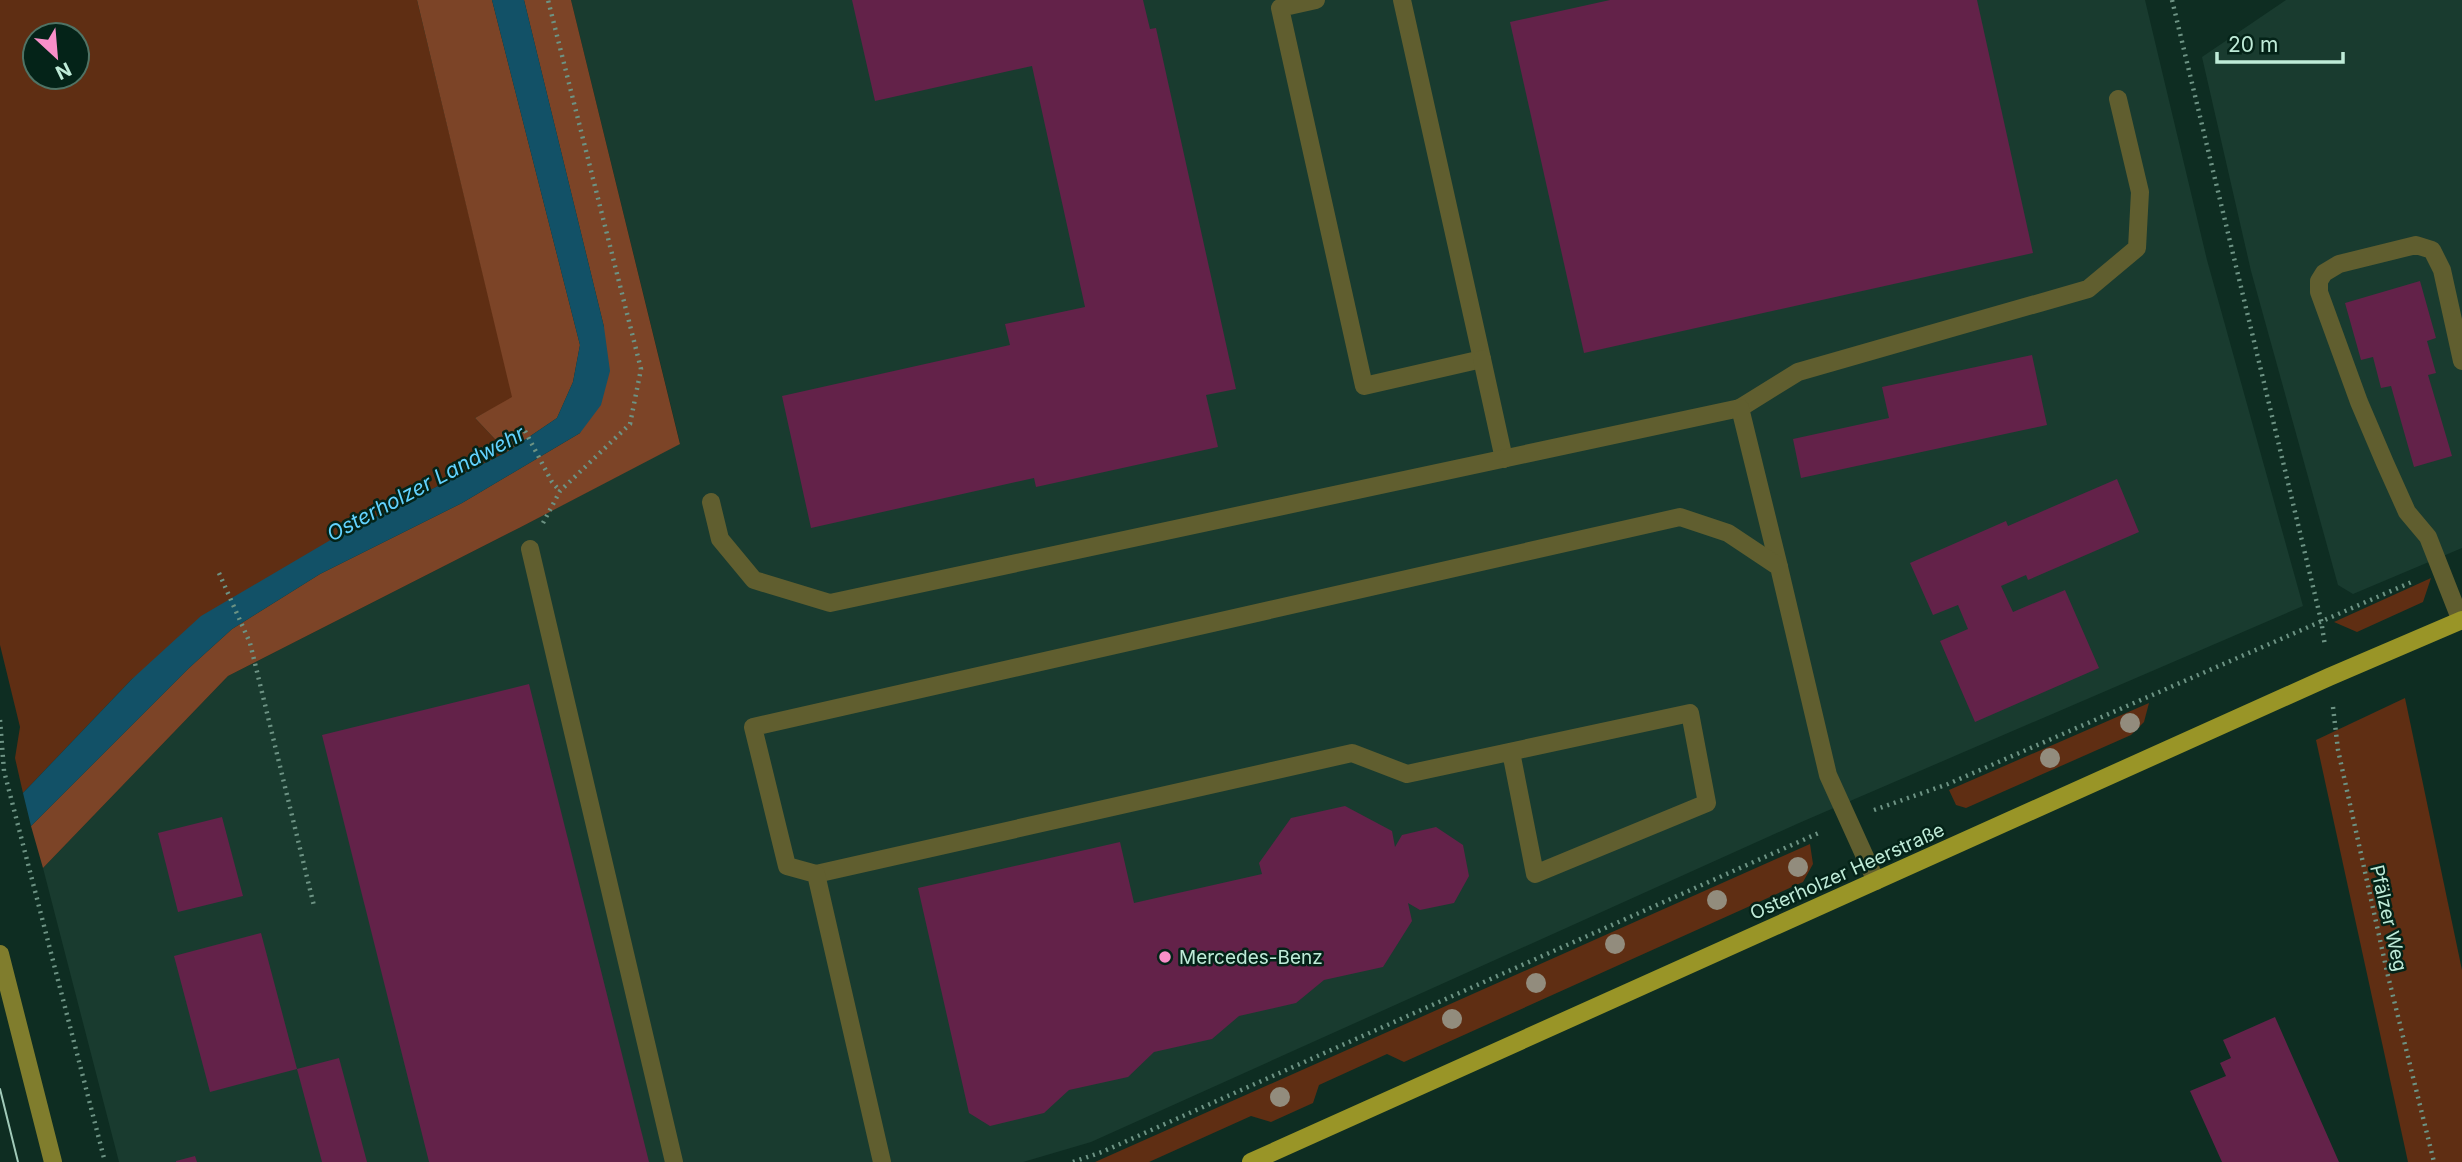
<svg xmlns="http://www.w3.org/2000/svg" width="2462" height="1162" font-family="Inter,sans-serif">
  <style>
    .built { fill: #193b2f }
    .green { fill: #5f2e13; fill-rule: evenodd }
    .forest { fill: #7c4427 }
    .water { fill: #125167 }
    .building { fill: #632249 }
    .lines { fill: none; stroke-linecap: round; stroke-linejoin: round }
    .path { stroke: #6d9384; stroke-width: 4.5; stroke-dasharray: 2 5; stroke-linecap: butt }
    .service { stroke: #605e2f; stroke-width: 18 }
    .secondary { stroke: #807d2d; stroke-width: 18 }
    .primary { stroke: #999527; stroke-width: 18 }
    .tram { stroke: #a1cab9; stroke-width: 2 }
    .tree { fill: #928c7d }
    .poi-dot { fill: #f98fc9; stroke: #042318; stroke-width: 2.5 }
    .labels { text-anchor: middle; stroke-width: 5; stroke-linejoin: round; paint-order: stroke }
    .street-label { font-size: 19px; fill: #bfebd8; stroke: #042318 }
    .poi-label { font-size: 19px; fill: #bfebd8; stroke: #042318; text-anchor: start }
    .water-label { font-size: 21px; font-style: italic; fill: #62d2fe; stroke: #042318 }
  </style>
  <rect width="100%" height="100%" fill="#0e2d22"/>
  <g class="built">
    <path d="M571,0h1574l62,260 96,346 -504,217 -708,319 -68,20h-904l-76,-294 185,-192 293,-149 159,-84z"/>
    <path d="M2286,0h176v548l-109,46 -15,-9 -87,-314 -49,-214z"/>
  </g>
  <g class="green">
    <path d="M0,0h417l96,398 -38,20 32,34 -168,83 -207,144 -109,114 -8,-35 5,-31 -20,-82zM35,35h42v42h-42z"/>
    <path d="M2431,578l-8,24 -66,30 -23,-10z"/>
    <path d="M2405,698l57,272v192h-54l-92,-422z"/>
    <path d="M2149,703l-5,19 -13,13 -165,73 -10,-3 -7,-15z"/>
    <path d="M1810,844l3,20 -10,18 -399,180 -17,-8 -68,31 -6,18 -42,19 -20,-6 -102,46h-54z"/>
  </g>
  <g class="forest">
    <path d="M417,0h75l88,345 -7,37 -16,36 -50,34 -32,-34 37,-21z"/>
    <path d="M524,0h47l109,444 -159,83 -293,149 -185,192 -12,-42 158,-158 43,-39 88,-55 142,-71 118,-70 24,-106z"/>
  </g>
  <path class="water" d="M492,0h32l80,327 6,44 -9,34 -21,28 -118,70 -142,71 -88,55 -43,39 -158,158 -8,-33 109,-114 69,-63 138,-81 168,-83 50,-34 16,-36 7,-37z"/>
  <g class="building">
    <path d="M852,0h291l7,29 6,-1 80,361 -30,6 12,52 -182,40 -2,-9 -223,50 -29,-132 228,-51 -5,-21 80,-17 -53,-241 -157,35z"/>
    <path d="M1610,0h367l56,253 -449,100 -74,-331z"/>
    <path d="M2420,281l16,57 -9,3 9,32 -8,2 24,81 -38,11 -23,-81 -10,2 -8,-31 -12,3 -16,-57z"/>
    <path d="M2032,355l15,70 -246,53 -8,-39 96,-21 -7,-31z"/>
    <path d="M2117,479l22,53 -111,48 -2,-5 -25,11 12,26 52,-22 34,78 -124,54 -35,-81 28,-12 -10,-24 -25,10 -23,-52 96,-42 2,5z"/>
    <path d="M529,684l120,478h-220l-107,-427z"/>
    <path d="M1345,806l47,25 3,16 7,-12 34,-8 27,18 6,31 -15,27 -34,7 -12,-7 4,18 -29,46 -59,13 -28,23 -57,13 -27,23 -58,13 -26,25 -59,13 -25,23 -54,13 -21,-13 -51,-225 202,-46 14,61 128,-29 -3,-11 32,-45z"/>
    <path d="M222,817l21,79 -65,16 -20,-79z"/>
    <path d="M261,933l36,136 -87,23 -36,-136z"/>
    <path d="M2275,1017l64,145h-117l-32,-71 36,-15 -6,-13 11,-5 -8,-18z"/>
    <path d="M339,1058l28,104h-45l-25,-93z"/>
    <path d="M195,1156l2,6h-21v-1z"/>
  </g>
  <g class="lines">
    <g class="path">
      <path d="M2172,0l149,620 4,26"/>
      <path d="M525,431l27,51 8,9"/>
      <path d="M543,523l17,-32 70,-67 11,-55 -93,-369"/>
      <path d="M219,573l31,70 64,263"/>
      <path d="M2333,707l5,43 50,226 46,186"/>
      <path d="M0,720l4,51 101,391"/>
      <path d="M1874,810l74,-26 466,-203"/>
      <path d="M1073,1162l29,-10 719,-320"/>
    </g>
    <g class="service">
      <path d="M1316,0l-36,8 84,378 118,-27 -80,-359"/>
      <path d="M1482,359l22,100"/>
      <path d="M1740,408l58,-36 290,-83 49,-41 3,-56 -22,-93"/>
      <path d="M711,502l9,37 34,41 76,23 910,-195 39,159"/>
      <path d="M530,549l144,613"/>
      <path d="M2461,621l-33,-84 -21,-25 -22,-49 -26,-61 -40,-110v-11l5,-8 15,-9 77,-19 16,5 10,20 20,91"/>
      <path d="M816,874l536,-121 55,21 283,-61 17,90 -172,71 -24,-122"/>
      <path d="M882,1162l-66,-288 -29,-8 -34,-139 927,-210 48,16 51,34 49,208 48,106"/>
    </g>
    <path class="secondary" d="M0,954l53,208"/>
    <path class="primary" d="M1251,1162l1078,-485 133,-57"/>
    <path class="tram" d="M0,1089l18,73"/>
  </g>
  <g class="tree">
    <circle cx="2130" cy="723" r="10"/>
    <circle cx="2050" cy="758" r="10"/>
    <circle cx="1798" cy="867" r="10"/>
    <circle cx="1717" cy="900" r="10"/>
    <circle cx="1615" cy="944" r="10"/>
    <circle cx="1536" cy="983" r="10"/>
    <circle cx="1452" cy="1019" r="10"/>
    <circle cx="1280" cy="1097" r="10"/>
  </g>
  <circle class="poi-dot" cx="1165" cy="957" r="7"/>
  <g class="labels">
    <g class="street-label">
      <text transform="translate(1847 871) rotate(-24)" y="7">Osterholzer Heerstraße</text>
      <text transform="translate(2389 918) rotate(77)" y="7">Pfälzer Weg</text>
    </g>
    <g class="poi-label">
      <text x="1179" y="964">Mercedes-Benz</text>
    </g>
    <g class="water-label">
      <text transform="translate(426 484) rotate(-28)" y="7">Osterholzer Landwehr</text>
    </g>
  </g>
  <g transform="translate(56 56) rotate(154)"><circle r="33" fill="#042318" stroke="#4f7365" stroke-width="2"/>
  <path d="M0-5L12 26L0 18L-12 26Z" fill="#f98fc9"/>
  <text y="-10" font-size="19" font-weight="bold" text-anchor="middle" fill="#bfebd8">N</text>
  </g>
  <path d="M2217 52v10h126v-10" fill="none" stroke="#bfebd8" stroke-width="3.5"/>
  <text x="2228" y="52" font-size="21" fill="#bfebd8" stroke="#042318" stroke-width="5" paint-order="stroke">20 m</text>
</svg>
